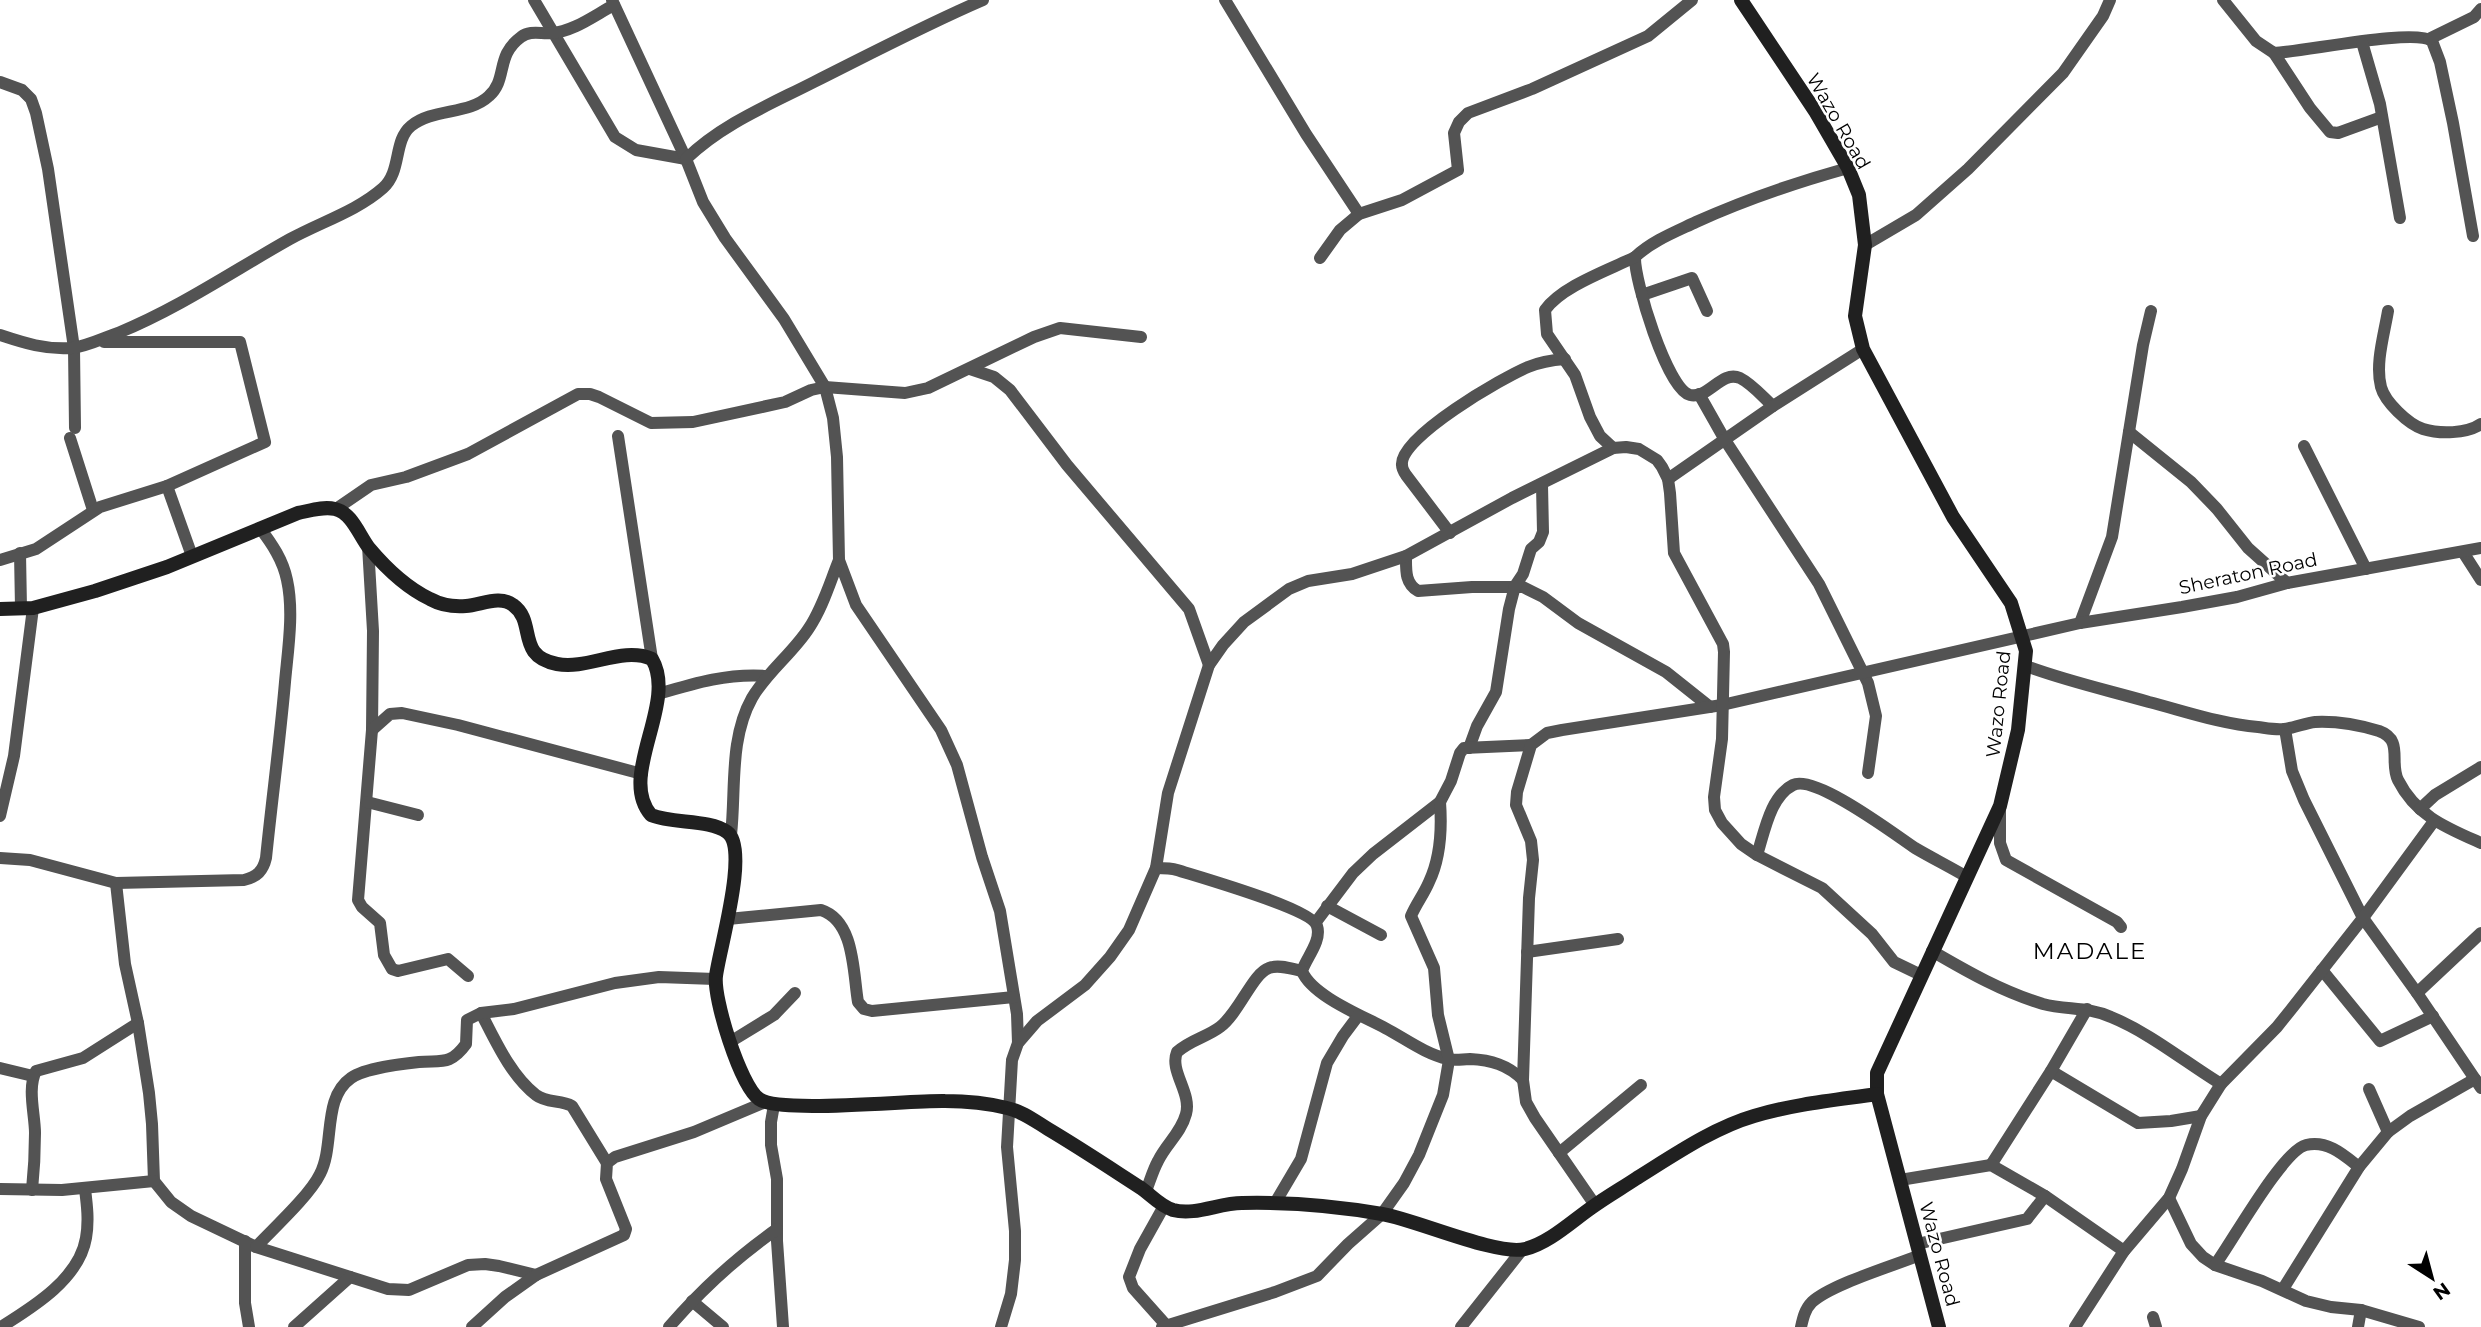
<svg xmlns="http://www.w3.org/2000/svg" width="2481" height="1327" font-family="Montserrat,sans-serif">
  <style>
    .lines { fill: none; stroke-linecap: round; stroke-linejoin: round }
    .street { stroke: #535353; stroke-width: 12 }
    .secondary { stroke: #202020; stroke-width: 14 }
    .labels { text-anchor: middle; stroke-width: 5; stroke-linejoin: round; paint-order: stroke }
    .street-label { font-size: 19px; fill: #000; stroke: #fff }
    .quarter-label { font-size: 23px; letter-spacing: 2px; fill: #000; stroke: #fff }
  </style>
  <rect width="100%" height="100%" fill="#fff"/>
  <g class="lines">
    <g class="street">
      <path d="M534,0l81,137 21,13 50,9"/>
      <path d="M612,0l74,159 17,43 22,36 59,81 41,68 8,31 4,39 2,103 17,45 85,125 16,35 25,92 18,54 17,103 1,29"/>
      <path d="M1225,0l81,134 53,80"/>
      <path d="M2223,0l33,41 18,12c29,-1 140,-25 158,-12l8,21 13,61 20,113"/>
      <path d="M2429,39l45,-22 7,-8"/>
      <path d="M2362,42l18,62 20,114"/>
      <path d="M2274,53l36,55 20,24 8,1 44,-16"/>
      <path d="M0,82l22,8 9,9 5,14 12,56 26,179 1,80"/>
      <path d="M686,159c36,-35 83,-54 128,-77 56,-28 111,-57 169,-82"/>
      <path d="M1865,245l51,-30 52,-46 95,-96 40,-57 7,-16"/>
      <path d="M1320,258l20,-28 19,-16 43,-14 56,-30 -4,-37 5,-11 9,-9 64,-24 116,-53 44,-36"/>
      <path d="M1642,295l50,-17 15,33"/>
      <path d="M2388,311c-4,24 -13,53 -7,76 4,15 27,37 42,42 16,5 44,5 58,-5"/>
      <path d="M0,335c24,8 46,15 72,13 16,-2 31,-10 46,-15 61,-25 115,-62 172,-94 31,-17 67,-28 93,-51 19,-17 10,-47 28,-62 22,-18 58,-11 78,-30 19,-17 6,-40 32,-59 9,-7 20,-3 30,-4 22,-1 44,-18 63,-28"/>
      <path d="M970,369l24,8 16,13 57,75 122,144 20,56"/>
      <path d="M1699,394l26,46 94,144 49,99 8,33 -8,57"/>
      <path d="M1773,406c-10,-9 -21,-22 -33,-28 -19,-8 -31,21 -50,17 -23,-6 -56,-115 -55,-138 17,-16 40,-25 61,-35 51,-23 98,-39 152,-54"/>
      <path d="M2129,432l62,50 26,27 31,39 39,35"/>
      <path d="M618,436l34,223"/>
      <path d="M70,438l23,72"/>
      <path d="M2304,446l62,123"/>
      <path d="M1613,448l-13,-12 -10,-19 -15,-42 -28,-41 -2,-24c17,-24 64,-40 90,-53"/>
      <path d="M1668,479l105,-73 90,-57"/>
      <path d="M167,486l25,70"/>
      <path d="M336,509l35,-24 35,-8 62,-23 110,-60h12l9,3 52,26 42,-1 92,-20 26,-12 14,-3 80,6 23,-5 106,-51 26,-9 81,9"/>
      <path d="M1450,533l-44,-58c-2,-3 -4,-6 -4,-10 -3,-28 102,-88 126,-98 12,-5 24,-7 37,-8"/>
      <path d="M368,546l5,85 -1,99 -14,170 4,7 18,16 4,32 8,14 6,2 50,-12 20,17"/>
      <path d="M2463,552l18,28"/>
      <path d="M20,553l1,55"/>
      <path d="M1406,556c0,15 -1,27 12,35l54,-4h51l20,10 35,26 88,49 44,35"/>
      <path d="M0,560l36,-11 64,-42 67,-21 98,-44 -25,-100h-136"/>
      <path d="M2080,623l32,-86 31,-192 8,-34"/>
      <path d="M2026,666c40,15 81,24 123,36 35,9 72,22 109,25 8,1 18,3 26,2 11,-1 21,-6 31,-7 21,-1 44,3 64,9 25,9 10,31 19,49 18,36 49,48 83,63"/>
      <path d="M658,694c37,-11 70,-21 109,-18"/>
      <path d="M2285,729l7,42 12,29 59,118 54,75 64,95"/>
      <path d="M372,730l18,-16 12,-1 56,12 184,49"/>
      <path d="M1469,748l8,-22 19,-34 13,-83 6,-23 8,-12 8,-25 8,-7 4,-10 -1,-47"/>
      <path d="M367,802l51,13"/>
      <path d="M2000,807v36l6,17 111,62 4,5"/>
      <path d="M2420,809l15,-14 46,-28"/>
      <path d="M0,816l14,-60 19,-148"/>
      <path d="M731,835c5,-45 -2,-96 21,-137 15,-26 41,-45 57,-70 14,-21 21,-46 30,-68"/>
      <path d="M1757,855c7,-21 13,-59 36,-70 22,-11 101,49 122,63 17,10 35,19 52,29"/>
      <path d="M0,858l30,2 86,23 128,-3c13,-3 19,-9 22,-22 6,-59 14,-118 19,-176 3,-33 9,-70 2,-102 -4,-20 -15,-36 -27,-52"/>
      <path d="M1156,868c7,0 15,0 21,2 22,7 135,39 140,56 5,15 -11,32 -15,45 10,25 61,45 83,57 21,11 40,26 63,31 7,2 15,0 22,0 21,1 38,6 53,21"/>
      <path d="M116,883l9,81 13,59 11,70 3,31 2,57 17,21 20,14 65,31 132,42 21,1 59,-25 17,-1 14,2 37,9"/>
      <path d="M1327,906l54,29"/>
      <path d="M728,919l93,-9c34,11 32,63 37,92l6,7 8,2 142,-14"/>
      <path d="M1316,922l37,-49 20,-19 67,-52 11,-21 9,-28 4,-5 67,-3"/>
      <path d="M1932,951c36,21 71,41 111,53 23,6 46,3 68,13 39,16 74,45 110,67"/>
      <path d="M1527,952l91,-13"/>
      <path d="M2322,970l58,71 53,-25"/>
      <path d="M2417,993l64,-60"/>
      <path d="M481,1013c14,27 30,63 55,82 10,8 25,5 36,11l35,57"/>
      <path d="M730,1042l44,-27 21,-22"/>
      <path d="M0,1068l33,8"/>
      <path d="M2051,1071l87,52 33,-2 30,-5"/>
      <path d="M2369,1089l19,43"/>
      <path d="M774,1105l-3,17v23l6,34v62l6,86"/>
      <path d="M1559,1153l82,-68"/>
      <path d="M1991,1165l60,-94 36,-62"/>
      <path d="M1900,1180l91,-15 54,31 79,55"/>
      <path d="M0,1189l62,1 92,-9"/>
      <path d="M32,1190c2,-19 3,-38 3,-57 0,-18 -8,-45 1,-62l47,-13 55,-35"/>
      <path d="M1146,1191c4,-10 7,-21 12,-30 8,-17 23,-28 28,-47 6,-21 -17,-43 -9,-62 13,-12 30,-15 43,-25 19,-14 33,-54 49,-59 10,-4 23,1 33,3"/>
      <path d="M2169,1198l22,46 12,13 12,8 47,16 44,20 25,6 30,3 58,17"/>
      <path d="M1275,1203l26,-44 26,-96 16,-27 15,-20"/>
      <path d="M1595,1205l-60,-87 -9,-16 -3,-22 6,-182 4,-38 -2,-19 -15,-36 1,-13 14,-47 16,-12 15,-3 160,-25 358,-82 102,-16 55,-10 50,-14 194,-35"/>
      <path d="M1164,1206l-24,43 -11,28 4,11 33,37"/>
      <path d="M245,1241v62l4,24"/>
      <path d="M1917,1244l110,-25 18,-23"/>
      <path d="M256,1247c17,-18 54,-52 64,-73 15,-29 2,-76 31,-96 14,-10 50,-14 68,-16 22,-2 31,4 47,-18l1,-24 14,-7 33,-4 101,-26 44,-6 56,2"/>
      <path d="M2215,1265c17,-23 68,-115 91,-120 22,-5 38,10 53,22"/>
      <path d="M2283,1289l76,-122 29,-35 22,-16 65,-37"/>
      <path d="M692,1301l31,26"/>
      <path d="M2153,1317l3,10"/>
      <path d="M1,1327c32,-20 78,-48 85,-89 3,-17 1,-33 -1,-49"/>
      <path d="M294,1327l56,-50"/>
      <path d="M472,1327l33,-30 31,-22 88,-40 2,-6 -20,-50 1,-16 8,-6 79,-25 69,-29"/>
      <path d="M669,1327c32,-37 68,-70 108,-98"/>
      <path d="M1001,1327l10,-33 4,-34v-29l-8,-84 5,-87 6,-17 19,-22 48,-36 25,-28 19,-27 27,-62 12,-75 41,-128 14,-20 21,-23 45,-33 19,-8 44,-7 54,-18 106,-58 101,-50 13,-1 13,2 18,11 5,7 6,12 2,14 4,60 49,91 1,8 -2,87 -8,58 1,13 7,13 19,21 16,11 65,33 50,46 22,28 27,13"/>
      <path d="M1162,1327l113,-35 42,-16 31,-32 34,-30 22,-31 15,-28 24,-60 6,-35 -11,-45 -4,-47 -23,-52c5,-12 13,-22 18,-34 12,-25 13,-53 11,-80"/>
      <path d="M1461,1327l61,-77"/>
      <path d="M1801,1327c2,-9 4,-18 11,-25 20,-18 81,-36 108,-47"/>
      <path d="M2075,1327l49,-76 45,-53 13,-29 19,-53 20,-32 56,-57 16,-20 70,-89 71,-97"/>
      <path d="M2358,1327l3,-17"/>
    </g>
    <g class="secondary">
      <path d="M1741,0l74,111 33,57 11,27 6,50 -10,71 8,33 90,168 58,86 15,48 -8,79 -18,76 -123,267v21l62,233"/>
      <path d="M0,609l33,-1 62,-17 72,-24 131,-54c11,-2 25,-7 37,-4 17,4 24,26 34,39 16,19 38,40 61,51 11,6 24,8 36,7 15,-1 34,-11 47,-1 24,17 2,51 44,59 31,6 65,-18 95,-5 26,44 -35,117 -1,156 22,9 58,4 76,17 23,16 -8,118 -11,144 -3,22 24,109 43,123 20,15 152,1 186,2 20,0 42,2 62,7 15,3 28,13 41,21 32,19 62,39 93,59 10,7 19,18 32,22 22,6 46,-7 69,-7 46,-1 95,3 140,11 35,6 115,42 143,35 24,-6 46,-27 66,-41 15,-11 31,-20 46,-30 37,-23 76,-50 117,-62 40,-12 82,-16 123,-22"/>
    </g>
  </g>
  <g class="labels">
    <g class="street-label">
      <text transform="translate(1839 121) rotate(60)" y="7">Wazo Road</text>
      <text transform="translate(2248 573) rotate(-12)" y="7">Sheraton Road</text>
      <text transform="translate(1998 704) rotate(-84)" y="7">Wazo Road</text>
      <text transform="translate(1940 1254) rotate(75)" y="7">Wazo Road</text>
    </g>
    <g class="quarter-label">
      <text x="2090" y="959">MADALE</text>
    </g>
  </g>
  <g transform="translate(2432 1278) rotate(144)" stroke="#ffffff" stroke-width="5" paint-order="stroke">
  <path d="M0-5L12 26L0 18L-12 26Z" fill="#000000"/>
  <text y="-10" font-size="19" font-weight="bold" text-anchor="middle" fill="#000000">N</text>
  </g>
</svg>
